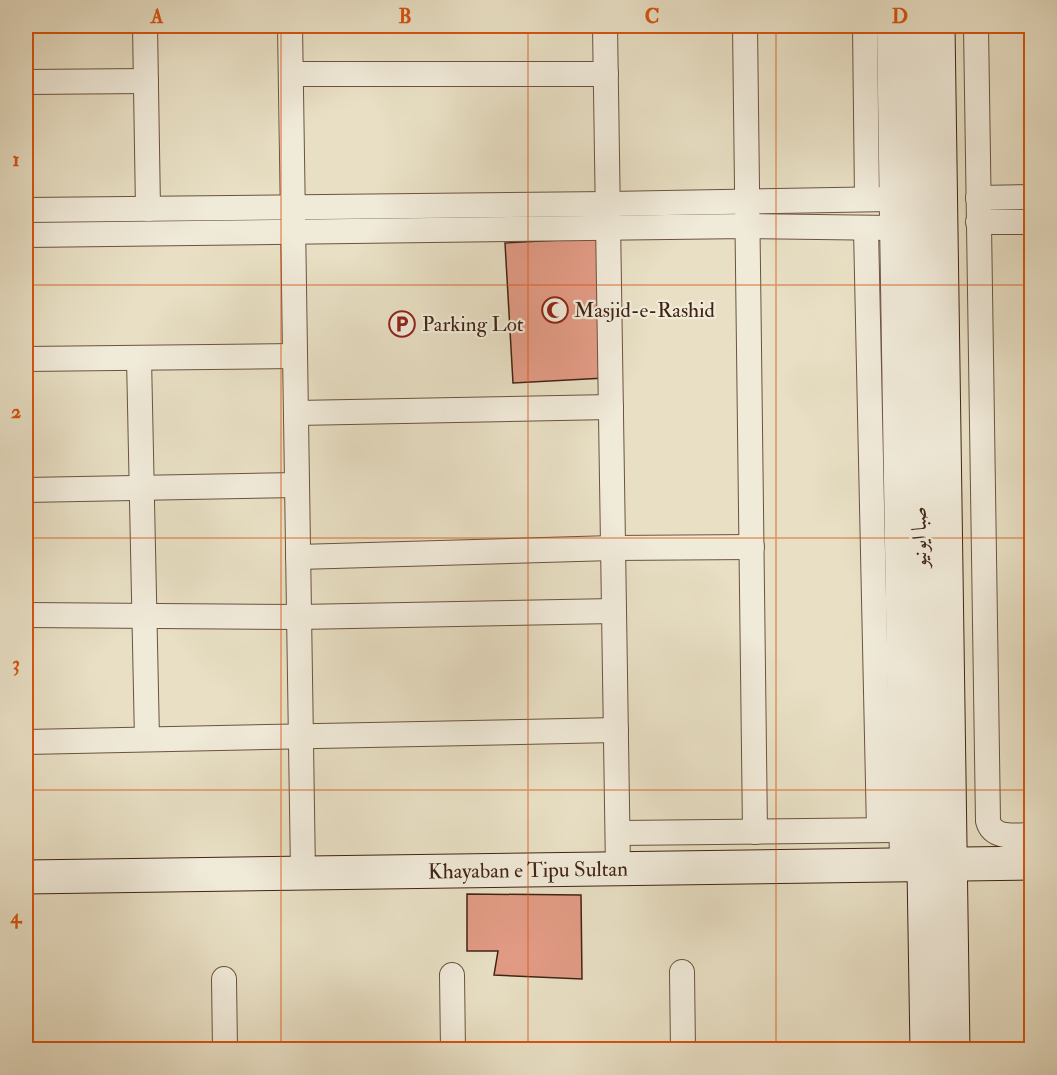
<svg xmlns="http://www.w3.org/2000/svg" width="1057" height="1075" font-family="'IM FELL Double Pica',Amiri,serif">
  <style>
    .building { fill: #e29b85; stroke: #422413; stroke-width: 1.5 }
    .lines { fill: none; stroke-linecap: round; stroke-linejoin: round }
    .street-casing { stroke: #6c533f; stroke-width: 26 }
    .secondary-casing { stroke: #422413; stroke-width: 35 }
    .street { stroke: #f0ead9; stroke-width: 24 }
    .secondary { stroke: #f0ead9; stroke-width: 33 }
    .grid { fill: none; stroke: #d7540d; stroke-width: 1.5; stroke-opacity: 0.55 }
    .labels { text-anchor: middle; stroke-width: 4.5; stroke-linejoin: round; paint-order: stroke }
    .poi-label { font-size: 21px; fill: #422413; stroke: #f0ead9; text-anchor: start }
    .street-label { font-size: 21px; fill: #422413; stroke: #f0ead9 }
    .neatline { fill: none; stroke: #d7540d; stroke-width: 2 }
    .grid-label { font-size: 20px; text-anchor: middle; font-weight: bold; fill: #d7540d }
  </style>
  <rect width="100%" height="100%" fill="#e8dfc4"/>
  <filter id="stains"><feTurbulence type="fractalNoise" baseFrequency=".00333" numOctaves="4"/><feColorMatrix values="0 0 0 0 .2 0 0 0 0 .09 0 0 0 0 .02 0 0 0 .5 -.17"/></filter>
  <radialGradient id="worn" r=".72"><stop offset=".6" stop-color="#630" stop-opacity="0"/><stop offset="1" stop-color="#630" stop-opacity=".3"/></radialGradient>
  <g class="building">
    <path d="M597,238l8,140 -92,5 -8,-140z"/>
    <path d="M467,894l114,1 1,84 -88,-4 4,-24h-31z"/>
  </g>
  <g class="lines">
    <g class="street-casing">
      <g id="street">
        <path d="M145,26l3,183"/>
        <path d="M290,26l13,847"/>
        <path d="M605,26l13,843"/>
        <path d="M745,26l10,806"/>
        <path d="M865,26l2,173"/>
        <path d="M889,26l13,839"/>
        <path d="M976,26l12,795c5,19 28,14 44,14"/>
        <path d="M291,74h315"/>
        <path d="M26,82l120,-1"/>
        <path d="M978,198l54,-1"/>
        <path d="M26,210l582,-6 283,-5"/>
        <path d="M978,222h54"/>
        <path d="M866,229l13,601"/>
        <path d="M26,235l722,-9 144,2"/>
        <path d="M139,358l8,381"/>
        <path d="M26,359l269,-3"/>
        <path d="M296,413l315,-6"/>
        <path d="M26,490l271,-5"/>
        <path d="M298,557l315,-9 139,-1"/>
        <path d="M26,615l273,2 315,-6"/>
        <path d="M26,742l590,-12"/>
        <path d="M618,833l276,-3"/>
        <path d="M682,972l1,78"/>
        <path d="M452,975l1,75"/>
        <path d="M224,979l1,71"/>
      </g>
    </g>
    <g class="secondary-casing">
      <g id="secondary">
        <path d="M910,26l17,1024"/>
        <path d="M938,26l15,1024"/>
        <path id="s1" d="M26,877l1006,-14"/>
      </g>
    </g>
    <use href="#street" class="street"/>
    <use href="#secondary" class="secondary"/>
  </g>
  <path class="grid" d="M281,26v1024M528,26v1024M776,26v1024M26,285h1006M26,538h1006M26,790h1006"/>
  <defs>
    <g id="mosque-ring" transform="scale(1.35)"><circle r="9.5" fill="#f0ead9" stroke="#8f2418" stroke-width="1.5"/><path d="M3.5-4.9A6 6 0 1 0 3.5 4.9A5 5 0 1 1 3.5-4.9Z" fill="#8f2418"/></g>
    <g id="parking-ring" transform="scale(1.35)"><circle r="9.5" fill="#f0ead9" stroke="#8f2418" stroke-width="1.5"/><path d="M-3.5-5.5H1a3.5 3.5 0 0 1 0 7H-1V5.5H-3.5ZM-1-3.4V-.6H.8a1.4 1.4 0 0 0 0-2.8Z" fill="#8f2418"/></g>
  </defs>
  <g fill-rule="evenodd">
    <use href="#mosque-ring" x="555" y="310"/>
    <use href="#parking-ring" x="402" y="324"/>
  </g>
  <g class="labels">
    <g class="poi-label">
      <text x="574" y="317">Masjid-e-Rashid</text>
      <text x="422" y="331">Parking Lot</text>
    </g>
    <g class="street-label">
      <text transform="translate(919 537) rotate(-91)" y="7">صبا ایونیو</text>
      <text dy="7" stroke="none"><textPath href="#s1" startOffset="502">Khayaban e Tipu Sultan</textPath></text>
    </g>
  </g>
  <rect width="1057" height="1075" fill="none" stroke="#e8dfc4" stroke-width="66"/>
  <rect x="33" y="33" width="991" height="1009" class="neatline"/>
  <g class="grid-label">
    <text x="157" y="23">A</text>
    <text x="405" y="23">B</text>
    <text x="652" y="23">C</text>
    <text x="900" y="23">D</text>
    <text x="16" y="166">1</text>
    <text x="16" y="418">2</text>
    <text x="16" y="670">3</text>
    <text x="16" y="923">4</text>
  </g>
  <rect width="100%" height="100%" filter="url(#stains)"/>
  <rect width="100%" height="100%" fill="url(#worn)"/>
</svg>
